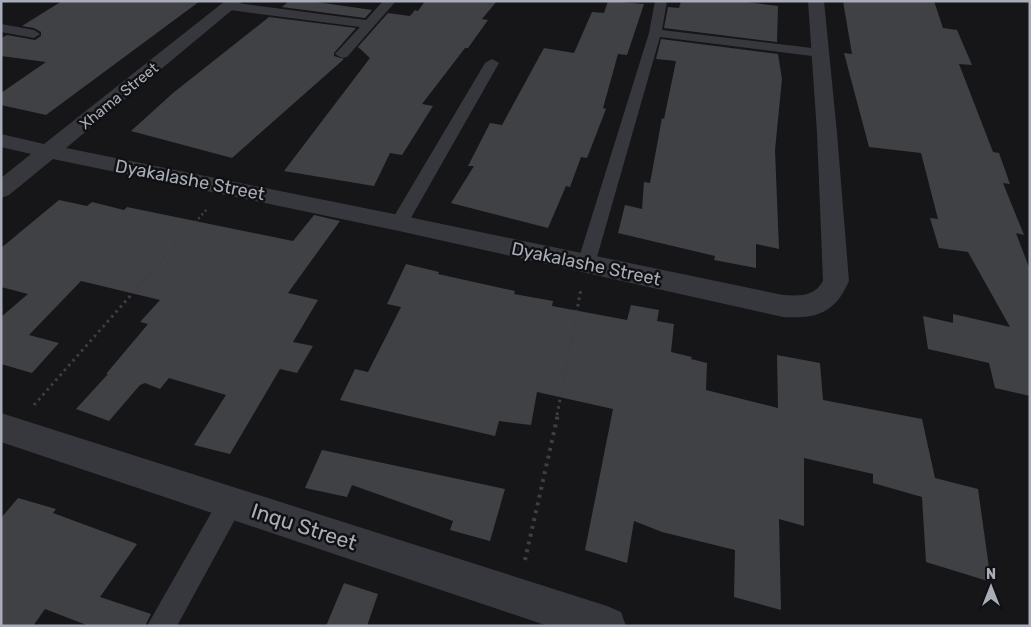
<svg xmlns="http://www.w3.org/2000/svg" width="1031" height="627" font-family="Rubik,sans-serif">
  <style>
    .building { fill: #404145 }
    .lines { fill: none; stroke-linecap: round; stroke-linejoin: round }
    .path-far2 { stroke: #3d3f44; stroke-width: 2.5; stroke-dasharray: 2 3; stroke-linecap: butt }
    .path-far1 { stroke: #3d3f44; stroke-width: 3; stroke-dasharray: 2.5 4; stroke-linecap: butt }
    .path { stroke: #3d3f44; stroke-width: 4; stroke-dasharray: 3 5; stroke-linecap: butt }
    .service { fill: #37383d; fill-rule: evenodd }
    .minor { fill: #37383d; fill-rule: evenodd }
    .labels { text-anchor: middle; stroke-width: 5; stroke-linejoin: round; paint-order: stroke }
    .far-street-label { font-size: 15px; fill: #a8adb8; stroke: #111113 }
    .street-label { font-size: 18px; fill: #a8adb8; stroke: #111113 }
    .near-street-label { font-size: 21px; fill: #a8adb8; stroke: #111113 }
  </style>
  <rect width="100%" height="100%" fill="#161618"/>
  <g class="building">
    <path d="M62,1h138l-154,114 -45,-10v-12l45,-31 -45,-6v-18l6,-3 28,5 6,-4v-4l-7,-4 -12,-2z"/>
    <path d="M289,1h21l62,9 -7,8 -83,-11z"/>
    <path d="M425,1h72l-15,18 6,1 -20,28h-3l-43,56 11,2 -31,49 -12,-2 -16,33 -90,-15 86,-113 -12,-11 -1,1 31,-35 22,3 5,-6 3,1z"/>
    <path d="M608,1l36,3 -17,51 -9,-1 -15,54 3,1 -19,49 -6,-1 -11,30 -4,-1 -18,42 -97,-25 23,-37h-6l22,-43 12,2 42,-77 30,5 18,-41 12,1z"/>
    <path d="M681,1h59l38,5 -1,36 -113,-14 4,-21 11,1z"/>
    <path d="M843,1h91l9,27 14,2 15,35 -13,-1 34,88 6,1 11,31 -7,-1 21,52 -8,-2 14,37v126l-35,-8 -6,-25 -61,-14 -5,-33 30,7v-9l57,13 -42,-75 -29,-4 -9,-30 8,1 -17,-66 -52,-6 -25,-94 8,1z"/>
    <path d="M269,17l87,11 -22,25v3l10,3 -112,99 -101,-27 42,-38z"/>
    <path d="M661,39l117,15 4,25 -7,71 4,99 -23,-5v24l-42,-8 1,-4 -97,-23 7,-28 17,4 2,-27 6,1 12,-65 2,1 12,-58 -20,-2z"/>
    <path d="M59,200l28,6 5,-4 32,8 3,-3 166,34 21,-26 26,6 -52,72 30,7 -25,42 20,4 -16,27 -17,-4 -50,85 -36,-9 32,-50 -57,-17 -9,11 -15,-6 -5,2 -31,36 -33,-12 32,-35h-2l42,-50 -8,-2 20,-22 -79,-19 -52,54 30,8 -27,30 -31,-9v-47l27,-23 -27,-7v-39z"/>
    <path d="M406,264l33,8 -1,2 77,17 -1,3 39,7 -1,5 75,14 4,-15 28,5 -2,11 17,3 -3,28 21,5 -1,2 16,4 -1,27 72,18 -1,-53 43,8 3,37 99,19 13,59 43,11 13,93 -65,-20 -4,-65 -49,-14v-9l-69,-16v68l-25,-7 2,91 -47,-13 1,-47 -73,-18 -28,-11 -7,42 -42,-13 28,-141 -76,-17 -6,33 -32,-4 -4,15 -155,-36 15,-31 13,3 33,-65 -14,-3z"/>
    <path d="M322,450l183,39 -15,52 -40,-11 3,-9 -101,-36 -5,12 -42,-9z"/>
    <path d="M18,498l38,11 -3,4 84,31 -37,53 51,17 -6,12h-56l-44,-17 -12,17h-32v-108z"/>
    <path d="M344,583l34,11 -11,32h-41z"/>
  </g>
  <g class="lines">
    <path class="path-far2" d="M175,245l32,-36"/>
    <g class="path-far1">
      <path d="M34,405l142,-161"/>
      <path d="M557,415l24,-126"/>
    </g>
    <path class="path" d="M525,560l33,-146"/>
    <g class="service">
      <path d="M383,1h13l-49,56 -5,1 -7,-4 25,-27 -130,-17 -6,-4 6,-4 136,18z"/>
      <path d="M655,1h12l-5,29 158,19 7,4 -7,4 -160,-20 -65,227 -2,5 -7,2 -7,-2 -2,-5 72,-231z"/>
      <path d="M1,24l33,6 6,4 -6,4 -33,-6z"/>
      <path d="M492,59l7,4 -91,160 -3,4 -6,2 -6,-2 -3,-4 95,-160z"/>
      <path d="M231,490l9,4 4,9 -67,123h-30l75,-132z"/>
    </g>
    <g class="minor">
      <path d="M225,1h18l-177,147 333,67 384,80c16,1 31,2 40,-14l-6,-148 -9,-132h16l13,132 12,148c-14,32 -32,38 -66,36l-384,-86 -346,-72 -44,36 -8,3v-20l30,-24 -30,-7v-13l43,10z"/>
      <path d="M1,413l606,193 14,6 5,14h-78l-547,-184z"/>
    </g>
  </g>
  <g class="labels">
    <g class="far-street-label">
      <text transform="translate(119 96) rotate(-39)" y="5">Xhama Street</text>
    </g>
    <g class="street-label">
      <text transform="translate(190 180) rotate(11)" y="6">Dyakalashe Street</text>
      <text transform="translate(586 264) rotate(12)" y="6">Dyakalashe Street</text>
    </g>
    <g class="near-street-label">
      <text transform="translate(304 527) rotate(18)" y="7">Inqu Street</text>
    </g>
  </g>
  <rect width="1031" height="627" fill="none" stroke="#a8adb8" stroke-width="5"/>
  <g transform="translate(991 587)" stroke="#111113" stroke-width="4" paint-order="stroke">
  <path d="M0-4L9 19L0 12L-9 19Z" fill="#a8adb8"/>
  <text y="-8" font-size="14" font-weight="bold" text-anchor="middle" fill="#a8adb8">N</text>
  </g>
</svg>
